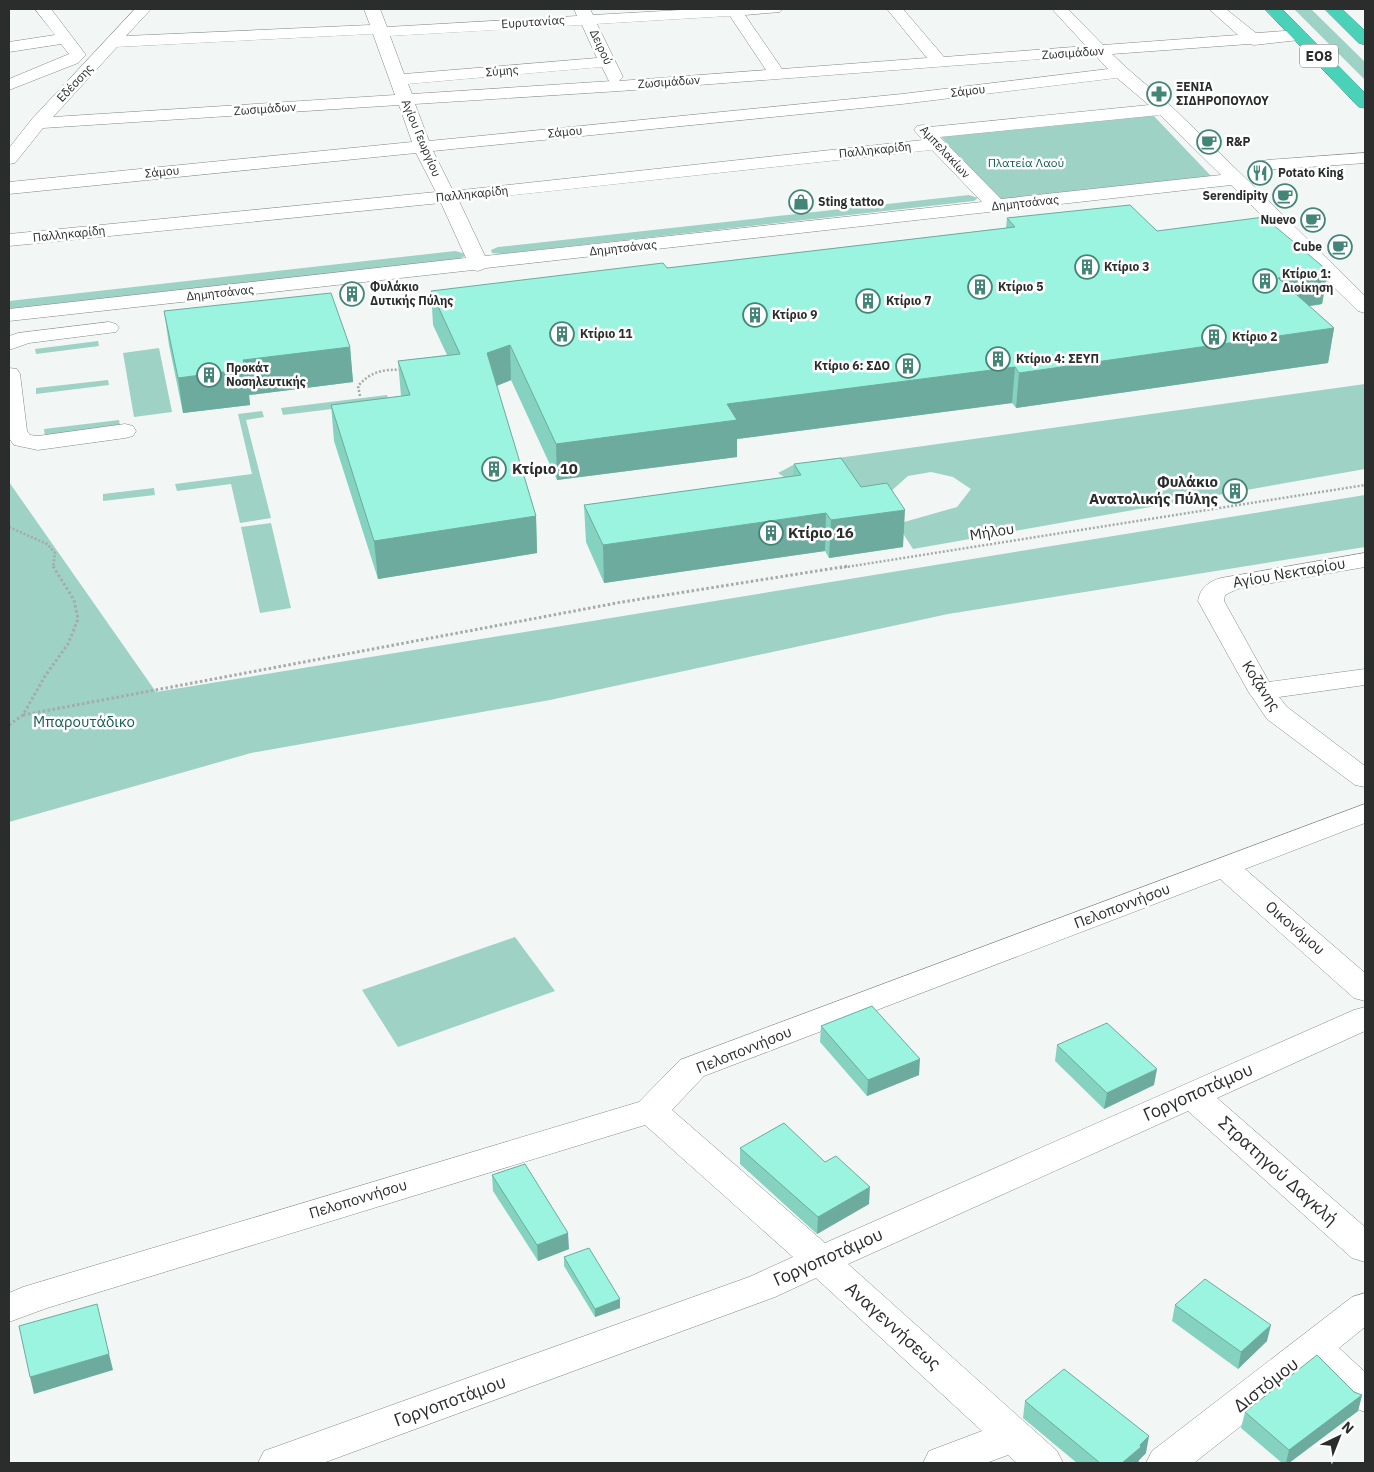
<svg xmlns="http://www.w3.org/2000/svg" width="1374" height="1472" font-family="'IBM Plex Sans',sans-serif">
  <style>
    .green { fill: #9dd2c5 }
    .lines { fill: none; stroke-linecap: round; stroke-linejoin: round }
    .minor-casing { stroke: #848887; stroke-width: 1 }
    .highway-casing { stroke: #3f9888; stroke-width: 1 }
    .path-far1 { stroke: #a6aaa9; stroke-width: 2.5; stroke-dasharray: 2 2; stroke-linecap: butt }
    .path { stroke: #a6aaa9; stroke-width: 3; stroke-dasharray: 2.5 2.5; stroke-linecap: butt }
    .minor { fill: #fff; fill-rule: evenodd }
    .highway { fill: #4ad2b9; fill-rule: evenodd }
    .wall { fill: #85d2c1 }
    .shaded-wall { fill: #6cab9d }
    .building { fill: #9bf4e0; stroke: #6cab9d }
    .labels { text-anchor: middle; stroke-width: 5; stroke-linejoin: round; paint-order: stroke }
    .far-street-label { font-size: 12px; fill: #2b2d2d; stroke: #fff }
    .far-poi-label { font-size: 12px; font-weight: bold; fill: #2b2d2d; stroke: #fff; text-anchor: start }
    .far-park-label { font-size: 12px; fill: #155e51; stroke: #fff }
    .shield { fill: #fff; stroke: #6b6c6c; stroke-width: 1 }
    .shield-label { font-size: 14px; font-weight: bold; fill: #2b2d2d }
    .poi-label { font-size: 15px; font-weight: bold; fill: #2b2d2d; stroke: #fff; text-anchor: start }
    .street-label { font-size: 15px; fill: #2b2d2d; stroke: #fff }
    .park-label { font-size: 15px; fill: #155e51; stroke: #fff }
    .near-street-label { font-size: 18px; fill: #2b2d2d; stroke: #fff }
  </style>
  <rect width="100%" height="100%" fill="#f2f7f5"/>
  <g class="green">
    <path d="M1294,9h17l54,53v18z"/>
    <path d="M1152,114l59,62 -209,25 -61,-64z"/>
    <path d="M969,195l9,3 -4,3 -472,53 -10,-1 -1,-3 7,-3z"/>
    <path d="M455,251l8,2 2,3 -6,3 -450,50v-8z"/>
    <path d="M98,341l1,5 -63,8 -1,-5z"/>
    <path d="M159,348l13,64 -38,5 -11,-64z"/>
    <path d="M108,380l1,5 -73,9v-6z"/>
    <path d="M1365,384v85l-452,80 -16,-25 60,-17 14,-18 -18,-12 -22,-5 -23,4 -19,17h-81l-30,-20 17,-9z"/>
    <path d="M387,395l2,7 -106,13 -2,-7z"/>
    <path d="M262,411l2,6 -18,3 25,98 -31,5 -9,-39 -54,7 -2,-7 77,-10 -14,-60z"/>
    <path d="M119,420l1,6 -75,10 -1,-7z"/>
    <path d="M9,482l147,210 1209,-197v52l-417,67 -398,86 -299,53 -242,69z"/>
    <path d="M154,488l1,7 -52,6v-7z"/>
    <path d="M271,523l20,85 -31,5 -19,-86z"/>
    <path d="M515,937l40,54 -157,56 -36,-57z"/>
  </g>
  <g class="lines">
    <g class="minor-casing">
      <g id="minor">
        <path d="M35,9h16l35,46 -8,8 -69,27v-11l60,-25 -8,-10 -52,8v-10l46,-7z"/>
        <path d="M135,9h16l-25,27 244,-11 -6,-16h16l7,18 190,-11 -3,-7h16l3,6 105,-6h84l-2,3 -35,3 37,54 145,-11 -40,-49h16l41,48 142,-11 -34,-37h16l35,36 135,-10 -29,-26h17l30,24 43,-3 6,2 2,3 -2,3 -6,2 -45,5 -5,-1 -137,10c19,19 40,35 60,53 65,62 128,125 193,189v17l-7,-2 -127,-126 -745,83 -8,3 -5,-1 -464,51v-12l457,-51 -25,-55 -432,43v-12l427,-42 -20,-39 -407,41v-12l403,-40 -13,-37 -356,23 -28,35 -6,1v-16l23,-29zM730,16l36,54 -147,11 4,-4 -26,-53zM582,25l15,33 -193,16 -14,-38zM373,34l22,61 -342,22 64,-70zM1095,55l13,14 -206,25 -473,47 -14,-37 205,-13zM602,67l7,14h3l-200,13 -4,-10zM1117,78l32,27 -219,22 -7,-2 -6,1 -3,4 9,10 -470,51 -20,-40 469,-47zM1160,115l61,60 -220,24 -61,-62zM932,150l50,52 -497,54 -26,-55z"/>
        <path d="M1365,153v10l-97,7 -6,-1 -3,-4 3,-4 6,-1z"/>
        <path d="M109,322l7,2 3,4 -3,4 -87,11 -20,7v-14l9,-3z"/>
        <path d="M9,368l8,1 3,5 7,57 3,4 8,1 87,-12 8,2 3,5 -3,5 -8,2 -87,12 -24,-5 -5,-7z"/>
        <path d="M1365,553v14l-128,22 -12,6 -1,6 45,81 96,-13v16l-86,12 8,10 78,59v21l-10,-2 -88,-66 -19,-28 -50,-90c2,-13 11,-20 23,-23z"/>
        <path d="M1365,804v19l-120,46 120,104v28l-11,-3 -134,-119 -516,197 -32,34 153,133 529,-233 11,-3v24l-148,67 148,129v35l-13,-4 -164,-147 -340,153 209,187 6,12h-46l-9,-8 -22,8h-63l6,-12 53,-20 -166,-153 -41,19 -452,166h-65l6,-12 485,-174 44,-20 -148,-132 -598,183 -38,14v-29l14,-6 616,-185 41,-42z"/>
        <path d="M1365,1293v34l-26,21 26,24v40l-14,-5 -38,-38 -119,94h-48l6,-12 200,-154z"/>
      </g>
    </g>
    <g class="highway-casing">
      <g id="highway">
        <path d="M1265,9h17l83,84v15l-6,-1z"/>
        <path d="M1325,9h17l23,22v14l-6,-2z"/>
      </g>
    </g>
    <g class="path-far1">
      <path d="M360,396l-2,-10c13,-15 26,-17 45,-16"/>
      <path d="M9,527l38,17 8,9 -2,15"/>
      <path d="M840,568l525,-83"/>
    </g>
    <g class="path">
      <path d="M23,715l599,-113 226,-36"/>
      <path d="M9,725l14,-10 22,-39 23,-32 10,-25 -4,-19 -21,-34"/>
    </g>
    <use href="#minor" class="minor"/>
    <use href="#highway" class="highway"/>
  </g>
  <g class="wall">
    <path d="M1007,218l150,13 171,40 -6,33 -13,2 25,22 -6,35 -312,45 -4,-5 -275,36v18l-180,23 -46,-100 -15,6 40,130 1,37 -159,26 -44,-138 -3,-36 70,-9 -3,-35 49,-6 -14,-30 -2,-34 236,-23 339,-40z"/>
    <path d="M164,311l186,36 3,35 -104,13 1,10 -67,8 -14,-68z"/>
    <path d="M794,464l109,83 -74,11 -4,-7 -221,32 -18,-41 -2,-37 209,-29z"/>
    <path d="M821,1026l98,49 -52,21 -47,-54z"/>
    <path d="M1057,1045l97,40 -50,24 -49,-48z"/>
    <path d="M740,1148l85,14 44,42 -52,30 -77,-70z"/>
    <path d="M492,1175l77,74 -31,12 -45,-70z"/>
    <path d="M564,1257l56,51 -25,9 -31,-51z"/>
    <path d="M1175,1305l92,36 -29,28 -66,-48z"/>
    <path d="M1354,1392l8,3 -4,16 -69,52h-7l-41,-35 4,-16z"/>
    <path d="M1025,1401l121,52 -7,7 -1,3h-61l-54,-45z"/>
  </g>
  <g class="shaded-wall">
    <path d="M1328,271l-6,33 -50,8 6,-34z"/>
    <path d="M1334,328l-6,35 -312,45 3,-35z"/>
    <path d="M510,345l1,35 -22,9 -2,-36z"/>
    <path d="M350,347l3,35 -104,13 1,10 -67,8 -5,-35 65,-18z"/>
    <path d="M1015,367l-3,36 -275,36v18l-180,23 -1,-36 171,-40z"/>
    <path d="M905,510l-2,37 -74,11 2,-38z"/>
    <path d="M826,513l-1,38 -221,32 -1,-38z"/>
    <path d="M536,516l1,37 -159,26 -4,-38z"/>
    <path d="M920,1059l-1,16 -52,21 1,-16z"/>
    <path d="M1157,1069l-3,16 -50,24 3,-16z"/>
    <path d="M870,1187l-1,17 -52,30 1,-17z"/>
    <path d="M568,1233l1,16 -31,12 -1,-16z"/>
    <path d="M620,1299v9l-25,9v-8z"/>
    <path d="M1271,1325l-4,16 -29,28 3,-17z"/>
    <path d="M109,1354l4,16 -79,24 -4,-17z"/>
    <path d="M1362,1395l-4,16 -69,52h-3l3,-13z"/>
    <path d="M1149,1436l-3,17 -7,7 -1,3h-16z"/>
  </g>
  <g class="building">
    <path d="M1130,205l27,26 107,-14 64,54 -50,7 56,50 -315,45 -4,-6 -288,37 10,16 -181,24 -46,-99 -23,8 49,163 -162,25 -43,-136 79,-10 -12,-34 62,-7 -29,-63 232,-28 4,5 348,-41 -8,-9z"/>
    <path d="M331,293l19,54 -107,13 3,9 -68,9 -14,-67z"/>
    <path d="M841,458l20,29 26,-4 18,27 -74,10 -5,-7 -223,32 -19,-40 217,-30 -7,-11z"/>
    <path d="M872,1006l48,53 -52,21 -47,-54z"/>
    <path d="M1107,1023l50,46 -50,24 -50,-48z"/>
    <path d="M784,1123l41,39 11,-6 34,31 -52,30 -78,-69z"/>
    <path d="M525,1164l43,69 -31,12 -45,-70z"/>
    <path d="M589,1248l31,51 -25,10 -31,-52z"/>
    <path d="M1205,1279l66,46 -30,27 -66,-47z"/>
    <path d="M97,1304l12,50 -79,23 -11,-51z"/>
    <path d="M1317,1355l37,37 8,3 -73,55 -44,-38z"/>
    <path d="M1064,1369l85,67 -9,9 1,2 -19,16h-22l-75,-62z"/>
  </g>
  <defs>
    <g id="pharmacy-ring" transform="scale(1.25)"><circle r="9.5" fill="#fff" stroke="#438577" stroke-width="1.5"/><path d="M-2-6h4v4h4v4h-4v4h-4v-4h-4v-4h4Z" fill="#438577"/></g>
    <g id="cafe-ring" transform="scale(1.25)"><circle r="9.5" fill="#fff" stroke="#438577" stroke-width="1.5"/><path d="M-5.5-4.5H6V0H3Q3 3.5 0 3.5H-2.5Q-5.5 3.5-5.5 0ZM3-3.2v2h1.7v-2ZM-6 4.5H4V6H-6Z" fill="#438577"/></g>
    <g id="restaurant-ring" transform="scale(1.25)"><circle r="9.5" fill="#fff" stroke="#438577" stroke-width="1.5"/><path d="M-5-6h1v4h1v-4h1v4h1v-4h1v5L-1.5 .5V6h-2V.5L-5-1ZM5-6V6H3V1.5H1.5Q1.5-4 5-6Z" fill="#438577"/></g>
    <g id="shop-ring" transform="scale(1.25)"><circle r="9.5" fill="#fff" stroke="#438577" stroke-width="1.5"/><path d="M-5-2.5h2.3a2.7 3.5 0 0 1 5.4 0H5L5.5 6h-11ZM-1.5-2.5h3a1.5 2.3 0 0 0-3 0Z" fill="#438577"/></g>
    <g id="building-ring" transform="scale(1.25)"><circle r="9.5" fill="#fff" stroke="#438577" stroke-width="1.5"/><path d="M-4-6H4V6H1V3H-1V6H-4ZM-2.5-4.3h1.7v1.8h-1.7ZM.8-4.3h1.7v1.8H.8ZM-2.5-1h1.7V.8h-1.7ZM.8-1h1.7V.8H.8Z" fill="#438577"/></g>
  </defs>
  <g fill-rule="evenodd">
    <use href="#pharmacy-ring" x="1159" y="94"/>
    <use href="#cafe-ring" x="1209" y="142"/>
    <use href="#restaurant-ring" x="1260" y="173"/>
    <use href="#cafe-ring" x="1285" y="196"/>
    <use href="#shop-ring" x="801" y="202"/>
    <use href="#cafe-ring" x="1313" y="220"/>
    <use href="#cafe-ring" x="1340" y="247"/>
    <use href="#building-ring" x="1087" y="267"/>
    <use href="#building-ring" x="1265" y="281"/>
    <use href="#building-ring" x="980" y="287"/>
    <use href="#building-ring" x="352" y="294"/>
    <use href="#building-ring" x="868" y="301"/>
    <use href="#building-ring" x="755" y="315"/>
    <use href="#building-ring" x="562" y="334"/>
    <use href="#building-ring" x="1214" y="337"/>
    <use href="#building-ring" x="998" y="359"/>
    <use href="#building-ring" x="908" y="366"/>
    <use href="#building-ring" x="209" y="375"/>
    <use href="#building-ring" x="494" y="469"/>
    <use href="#building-ring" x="1235" y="491"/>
    <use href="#building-ring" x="771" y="533"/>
  </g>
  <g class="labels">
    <g class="far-street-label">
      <text transform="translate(533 22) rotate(-4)" y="4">Ευρυτανίας</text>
      <text transform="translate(601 47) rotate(65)" y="4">Δειρού</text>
      <text transform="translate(1073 53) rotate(-4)" y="4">Ζωσιμάδων</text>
      <text transform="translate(502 71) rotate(-5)" y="4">Σύμης</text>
      <text transform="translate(669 82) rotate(-4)" y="4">Ζωσιμάδων</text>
      <text transform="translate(75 83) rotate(-47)" y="4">Εδέσσης</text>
      <text transform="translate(968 91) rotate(-7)" y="4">Σάμου</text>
      <text transform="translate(265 109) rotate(-4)" y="4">Ζωσιμάδων</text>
      <text transform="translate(565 132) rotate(-6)" y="4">Σάμου</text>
      <text transform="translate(421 138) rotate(67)" y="4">Αγίου Γεωργίου</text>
      <text transform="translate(875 150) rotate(-6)" y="4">Παλληκαρίδη</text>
      <text transform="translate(945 152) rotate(47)" y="4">Αμπελακίων</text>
      <text transform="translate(162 172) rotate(-6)" y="4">Σάμου</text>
      <text transform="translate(472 194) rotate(-6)" y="4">Παλληκαρίδη</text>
      <text transform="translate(1025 203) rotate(-6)" y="4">Δημητσάνας</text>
      <text transform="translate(69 234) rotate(-6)" y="4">Παλληκαρίδη</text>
      <text transform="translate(623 248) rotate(-6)" y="4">Δημητσάνας</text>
      <text transform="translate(220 293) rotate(-6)" y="4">Δημητσάνας</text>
    </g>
    <g class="far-poi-label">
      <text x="1176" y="91">ΞΕΝΙΑ<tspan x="1176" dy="14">ΣΙΔΗΡΟΠΟΥΛΟΥ</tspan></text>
      <text x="1226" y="146">R&amp;P</text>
      <text x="1278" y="177">Potato King</text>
      <text x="1268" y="200" text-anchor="end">Serendipity</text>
      <text x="818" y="206">Sting tattoo</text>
      <text x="1296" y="224" text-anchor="end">Nuevo</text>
      <text x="1322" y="251" text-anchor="end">Cube</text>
      <text x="1104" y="271">Κτίριο 3</text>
      <text x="1282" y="278">Κτίριο 1:<tspan x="1282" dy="14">Διοίκηση</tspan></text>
      <text x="370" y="291">Φυλάκιο<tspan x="370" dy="14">Δυτικής Πύλης</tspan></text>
      <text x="998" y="291">Κτίριο 5</text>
      <text x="886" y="305">Κτίριο 7</text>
      <text x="772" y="319">Κτίριο 9</text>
      <text x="580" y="338">Κτίριο 11</text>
      <text x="1232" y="341">Κτίριο 2</text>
      <text x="1016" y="363">Κτίριο 4: ΣΕΥΠ</text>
      <text x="890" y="370" text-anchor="end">Κτίριο 6: ΣΔΟ</text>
      <text x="226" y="372">Προκάτ<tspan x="226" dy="14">Νοσηλευτικής</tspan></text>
    </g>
    <g class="far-park-label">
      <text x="1026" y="167">Πλατεία Λαού</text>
    </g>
    <rect class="shield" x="1300" y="44.5" width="38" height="23" rx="4"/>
    <g class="shield-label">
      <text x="1319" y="61">ΕΟ8</text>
    </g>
    <g class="poi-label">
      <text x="512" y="474">Κτίριο 10</text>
      <text x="1218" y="487" text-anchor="end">Φυλάκιο<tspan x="1218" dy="17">Ανατολικής Πύλης</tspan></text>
      <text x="788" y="538">Κτίριο 16</text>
    </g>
    <g class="street-label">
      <text transform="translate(992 532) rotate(-9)" y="5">Μήλου</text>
      <text transform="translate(1289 573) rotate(-10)" y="5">Αγίου Νεκταρίου</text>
      <text transform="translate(1261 686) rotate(57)" y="5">Κοζάνης</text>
      <text transform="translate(1122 906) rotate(-21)" y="5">Πελοποννήσου</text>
      <text transform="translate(1295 928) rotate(41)" y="5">Οικονόμου</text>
      <text transform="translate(744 1050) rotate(-22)" y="5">Πελοποννήσου</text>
      <text transform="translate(358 1199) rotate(-17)" y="5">Πελοποννήσου</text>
    </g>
    <g class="park-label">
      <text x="84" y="727">Μπαρουτάδικο</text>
    </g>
    <g class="near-street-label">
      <text transform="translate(1198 1092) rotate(-24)" y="6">Γοργοποτάμου</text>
      <text transform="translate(1278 1171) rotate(42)" y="6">Στρατηγού Δαγκλή</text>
      <text transform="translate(828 1257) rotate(-24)" y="6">Γοργοποτάμου</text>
      <text transform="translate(893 1326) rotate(42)" y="6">Αναγεννήσεως</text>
      <text transform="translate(1266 1385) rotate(-38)" y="6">Διστόμου</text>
      <text transform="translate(450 1401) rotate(-20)" y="6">Γοργοποτάμου</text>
    </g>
  </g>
  <rect width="1374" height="1472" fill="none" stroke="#2b2d2d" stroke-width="20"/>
  <g transform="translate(1339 1437) rotate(43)" stroke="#ffffff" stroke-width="4" paint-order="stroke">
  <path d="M0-4L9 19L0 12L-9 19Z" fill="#2b2d2d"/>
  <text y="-8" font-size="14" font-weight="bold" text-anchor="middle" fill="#2b2d2d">N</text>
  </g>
</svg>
